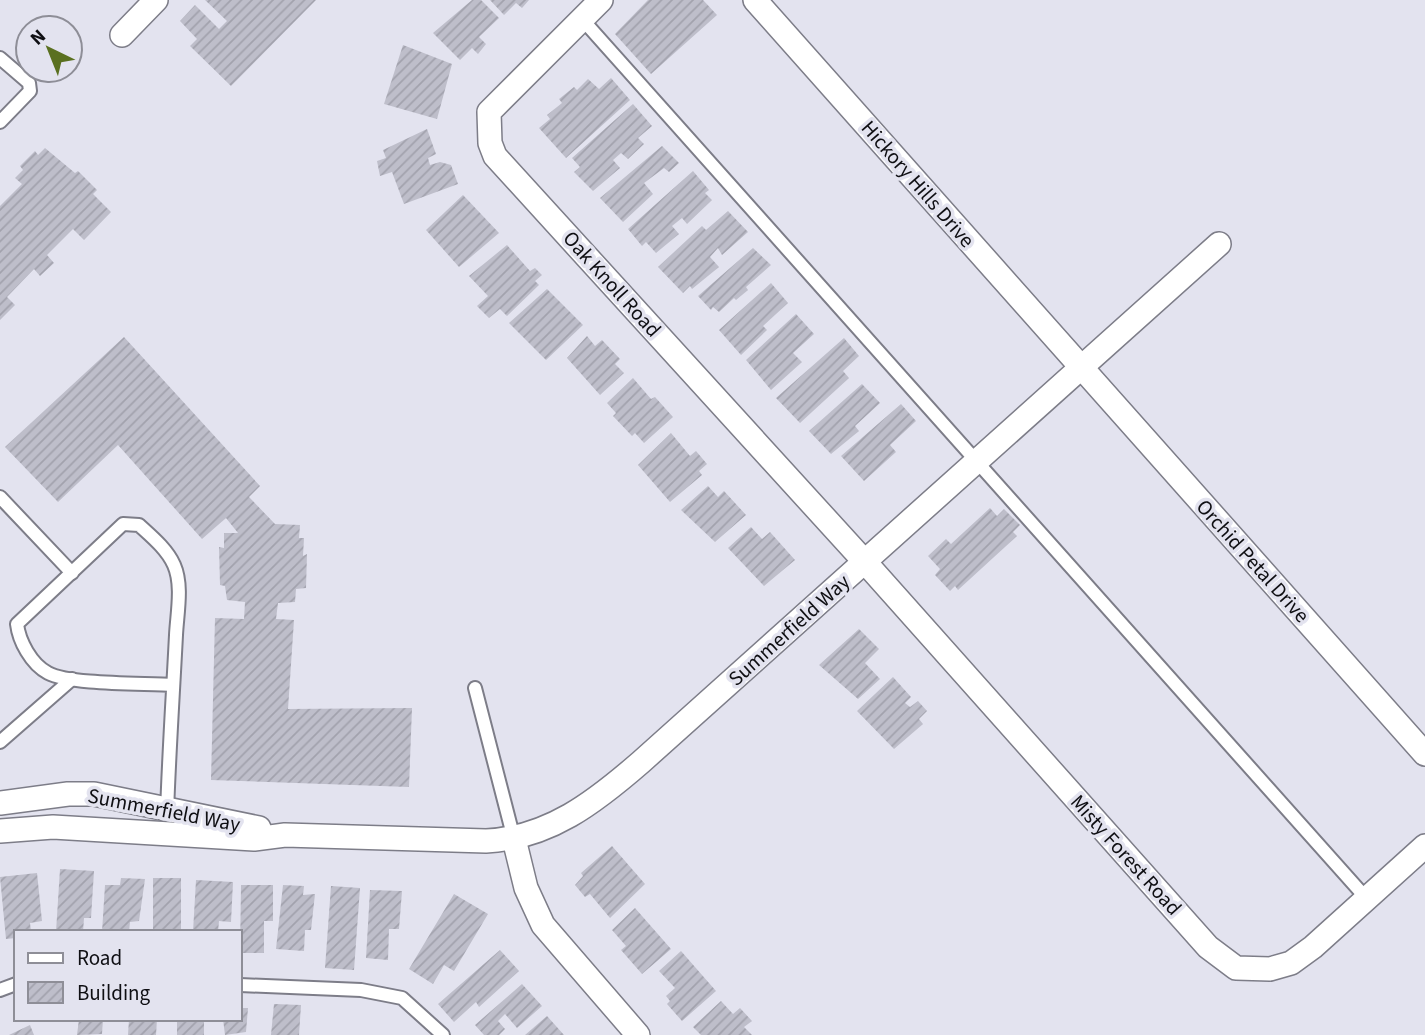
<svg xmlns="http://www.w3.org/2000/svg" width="1425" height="1035" font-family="'Source Sans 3',sans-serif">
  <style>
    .building { fill: url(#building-hatch) }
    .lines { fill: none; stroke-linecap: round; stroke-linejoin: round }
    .lane-casing { stroke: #7d7d88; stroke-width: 16 }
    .street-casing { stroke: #7d7d88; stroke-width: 26 }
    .lane { stroke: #fff; stroke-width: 12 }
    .street { stroke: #fff; stroke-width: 23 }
    .labels { text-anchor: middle; stroke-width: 7; stroke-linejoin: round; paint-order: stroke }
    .street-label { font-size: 21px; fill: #0f0f13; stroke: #e3e3ef }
  </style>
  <defs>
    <pattern id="building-hatch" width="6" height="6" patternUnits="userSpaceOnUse" patternTransform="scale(1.75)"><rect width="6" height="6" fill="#bebeca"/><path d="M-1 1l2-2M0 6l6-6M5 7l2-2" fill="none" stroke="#a2a2ad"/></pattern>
  </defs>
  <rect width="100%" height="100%" fill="#e3e3ef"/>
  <g class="building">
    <path d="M205,0h111l-85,86 -41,-40 7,-7 -17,-18 15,-16 24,24 8,-8z"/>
    <path d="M472,0h9l18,18 -20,19 7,7 -8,10 -6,-6 -12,12 -27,-27z"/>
    <path d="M490,0h39l-7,8 -6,-5 -12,12z"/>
    <path d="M648,0h55l14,15 -66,59 -36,-40z"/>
    <path d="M403,45l49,19 -15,55 -53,-15z"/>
    <path d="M611,78l19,22 -64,58 -27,-30 11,-9 -3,-4 15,-12 -3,-4 15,-12 3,3 11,-11 11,10z"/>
    <path d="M633,104l19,22 -14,12 6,6 -16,15 -7,-6 -8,7 7,8 -27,23 -19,-19 6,-5 -8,-9z"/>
    <path d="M427,129l9,25 -8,4 2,7 10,-3 11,3 7,19 -54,20 -12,-32 -12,4 -3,-15 9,-3 -3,-8z"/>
    <path d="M662,146l17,17 -10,9 -5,-4 -20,15 9,11 -30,28 -23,-24z"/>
    <path d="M45,148l30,25 3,-2 19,19 -4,4 18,18 -27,28 -11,-11 -26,26 7,8 -14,13 -6,-7 -27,28 8,8 -15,15v-114l22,-22 -7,-6 8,-8 -3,-4 15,-15 3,4z"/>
    <path d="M693,171l16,19 -4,3 7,7 -25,24 -5,-6 -10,8 7,8 -23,19 -10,-11 -4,4 -14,-17z"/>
    <path d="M463,195l36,38 -40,34 -33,-37z"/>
    <path d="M728,211l20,21 -26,23 -4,-7 -8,9 9,10 -27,22 -2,-3 -7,7 -25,-26 44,-41 4,4z"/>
    <path d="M507,245l23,26 5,-3 7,7 -7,6 4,4 -32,31 -7,-7 -11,9 -12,-12 11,-10 -19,-20z"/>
    <path d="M753,248l18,17 -25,22 2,3 -12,10 -2,-2 -15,14 -6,-5 -2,3 -13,-14z"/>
    <path d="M771,283l17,20 -25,23 4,4 -26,25 -22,-25z"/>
    <path d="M547,289l36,36 -37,35 -37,-37z"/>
    <path d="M796,314l18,20 -21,19 9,9 -31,28 -25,-30z"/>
    <path d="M587,336l8,10 7,-6 18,19 -5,5 9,9 -24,22 -33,-37z"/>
    <path d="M124,337l136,149 -11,11 26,27 25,1 -1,13h5l-1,18 4,-2 -1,34 -10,1 -1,13 -17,1 -2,16 18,1 -6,89 124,-1 -3,79 -198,-7 4,-162 29,1 1,-17 -18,-2 -2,-14 -5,-1 -1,-38 5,1v-15h14l-12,-15 -24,21 -84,-94 -60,57 -53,-55z"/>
    <path d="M844,338l15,18 -16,15 6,7 -49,45 -24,-25z"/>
    <path d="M633,378l18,21 4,-2 18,20 -29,26 -9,-10 -3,3 -19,-20 3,-3 -9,-10z"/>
    <path d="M862,384l18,19 -25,23 4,5 -28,23 -22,-23z"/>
    <path d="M901,404l15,17 -26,24 6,7 -32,29 -23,-25z"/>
    <path d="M671,433l19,23 6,-5 11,13 -8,7 3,4 -32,27 -32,-37z"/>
    <path d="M708,486l10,11 6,-6 22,24 -31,27 -34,-32z"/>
    <path d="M990,508l7,8 7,-7 16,16 -7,7 4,4 -59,54 -3,-4 -5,5 -15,-16 5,-6 -12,-13 18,-17 5,5z"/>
    <path d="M751,527l11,12 8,-7 25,28 -31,26 -36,-38z"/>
    <path d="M859,629l20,20 -14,14 15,16 -22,20 -39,-34z"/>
    <path d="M893,677l18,20 -6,6 5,4 8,-6 9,10 -8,8 4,5 -29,25 -37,-38z"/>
    <path d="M612,846l33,38 -35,34 -20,-24 -5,3 -10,-12 8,-9 -2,-3z"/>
    <path d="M60,869l34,2 -3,47h-7l-1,14h-27z"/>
    <path d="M37,873l5,48 -12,2 1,9h-15v6l-10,1 -6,-62z"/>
    <path d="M121,878l24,1 -6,42 -9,1 -1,10h-27l3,-47h15z"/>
    <rect x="153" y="878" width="28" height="54"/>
    <path d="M196,880l37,2 -2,40 -12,-1 -1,11h-25z"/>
    <path d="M241,885h32v36h-9v32h-24z"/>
    <path d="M283,885l21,1 -1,9 12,-1 -4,36h-6l-1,21 -28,-2z"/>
    <path d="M331,886l29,2 -6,82 -29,-2z"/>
    <path d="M370,890l32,1 -3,38h-10l-1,31 -22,-2z"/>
    <path d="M454,894l34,20 -34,57 -10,-6 -11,19 -24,-15z"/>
    <path d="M635,908l36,41 -29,25 -21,-24 5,-4 -14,-16z"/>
    <path d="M500,950l19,21 -40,36 -3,-5 -22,20 -16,-18z"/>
    <path d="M681,951l35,40 -34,30 -15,-17 3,-3 -4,-5 9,-8 -16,-17z"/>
    <path d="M522,984l20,22 -25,22 -12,-14 -7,7 7,8 -6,6h-15l-9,-10z"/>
    <path d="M721,1001l12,13 7,-6 12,13 -8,6 8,8h-51l-8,-8z"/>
    <path d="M274,1004l27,1 -2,30h-28z"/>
    <path d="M240,1008h8l-2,24 -21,3 -2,-16h17z"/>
    <path d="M547,1016l17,19h-39z"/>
    <path d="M79,1019h24l-1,15 -25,1z"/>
    <path d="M129,1019h28l-1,16h-28z"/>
    <rect x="177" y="1020" width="27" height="15"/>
    <path d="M30,1025l4,10h-25z"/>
  </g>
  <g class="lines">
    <g class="lane-casing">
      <g id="lane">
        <path d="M582,19l785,880"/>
        <path d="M0,58l29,25 1,8 -30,31"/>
        <path d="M0,497l72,76"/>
        <path d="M475,688l39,151"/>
        <path d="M0,742l72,-63"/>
        <path d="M167,813c2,-60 6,-119 9,-178 1,-21 7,-50 -2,-70 -7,-16 -23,-29 -35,-40l-16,-1 -106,100c2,17 14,40 31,49 22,12 97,10 125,12"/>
        <path d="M240,985l121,5 41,8 41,37"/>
        <path d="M0,990l16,-6"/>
      </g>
    </g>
    <g class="street-casing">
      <g id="street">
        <path d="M601,0l-112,112 1,31 5,13 370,406 343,385 28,21 34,1 21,-6 22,-16 112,-101"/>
        <path d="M755,0l670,754"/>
        <path d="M122,35l34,-35"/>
        <path d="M0,803l68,-9h26l165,34"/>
        <path d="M0,831l53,-4 201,12 31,-4 201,6c63,-3 109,-39 155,-79l578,-518"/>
        <path d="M514,839l12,49 17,37 95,110"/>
      </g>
    </g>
    <use href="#lane" class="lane"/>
    <use href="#street" class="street"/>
  </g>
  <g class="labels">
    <g class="street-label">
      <text transform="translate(918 184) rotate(49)" y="7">Hickory Hills Drive</text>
      <text transform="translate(612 284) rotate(48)" y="7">Oak Knoll Road</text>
      <text transform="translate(1253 561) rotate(48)" y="7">Orchid Petal Drive</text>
      <text transform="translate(789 630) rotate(-42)" y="7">Summerfield Way</text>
      <text transform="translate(164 810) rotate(11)" y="7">Summerfield Way</text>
      <text transform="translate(1126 855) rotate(48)" y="7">Misty Forest Road</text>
    </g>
  </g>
  <rect x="14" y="930" width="228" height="91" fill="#e3e3ef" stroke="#8e8e97" stroke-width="2"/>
  <rect x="28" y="953" width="35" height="10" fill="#ffffff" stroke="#8e8e97" stroke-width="2"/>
  <text x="77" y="965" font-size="21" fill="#0f0f13">Road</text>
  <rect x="28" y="982" width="35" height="21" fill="url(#building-hatch)" stroke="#8e8e97" stroke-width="2"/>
  <text x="77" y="1000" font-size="21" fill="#0f0f13">Building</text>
  <g transform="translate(49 49) rotate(317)"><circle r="33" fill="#e3e3ef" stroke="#8e8e97" stroke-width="2"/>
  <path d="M0-5L12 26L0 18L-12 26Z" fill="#5a7020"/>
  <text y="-10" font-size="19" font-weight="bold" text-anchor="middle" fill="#0f0f13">N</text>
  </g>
</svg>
